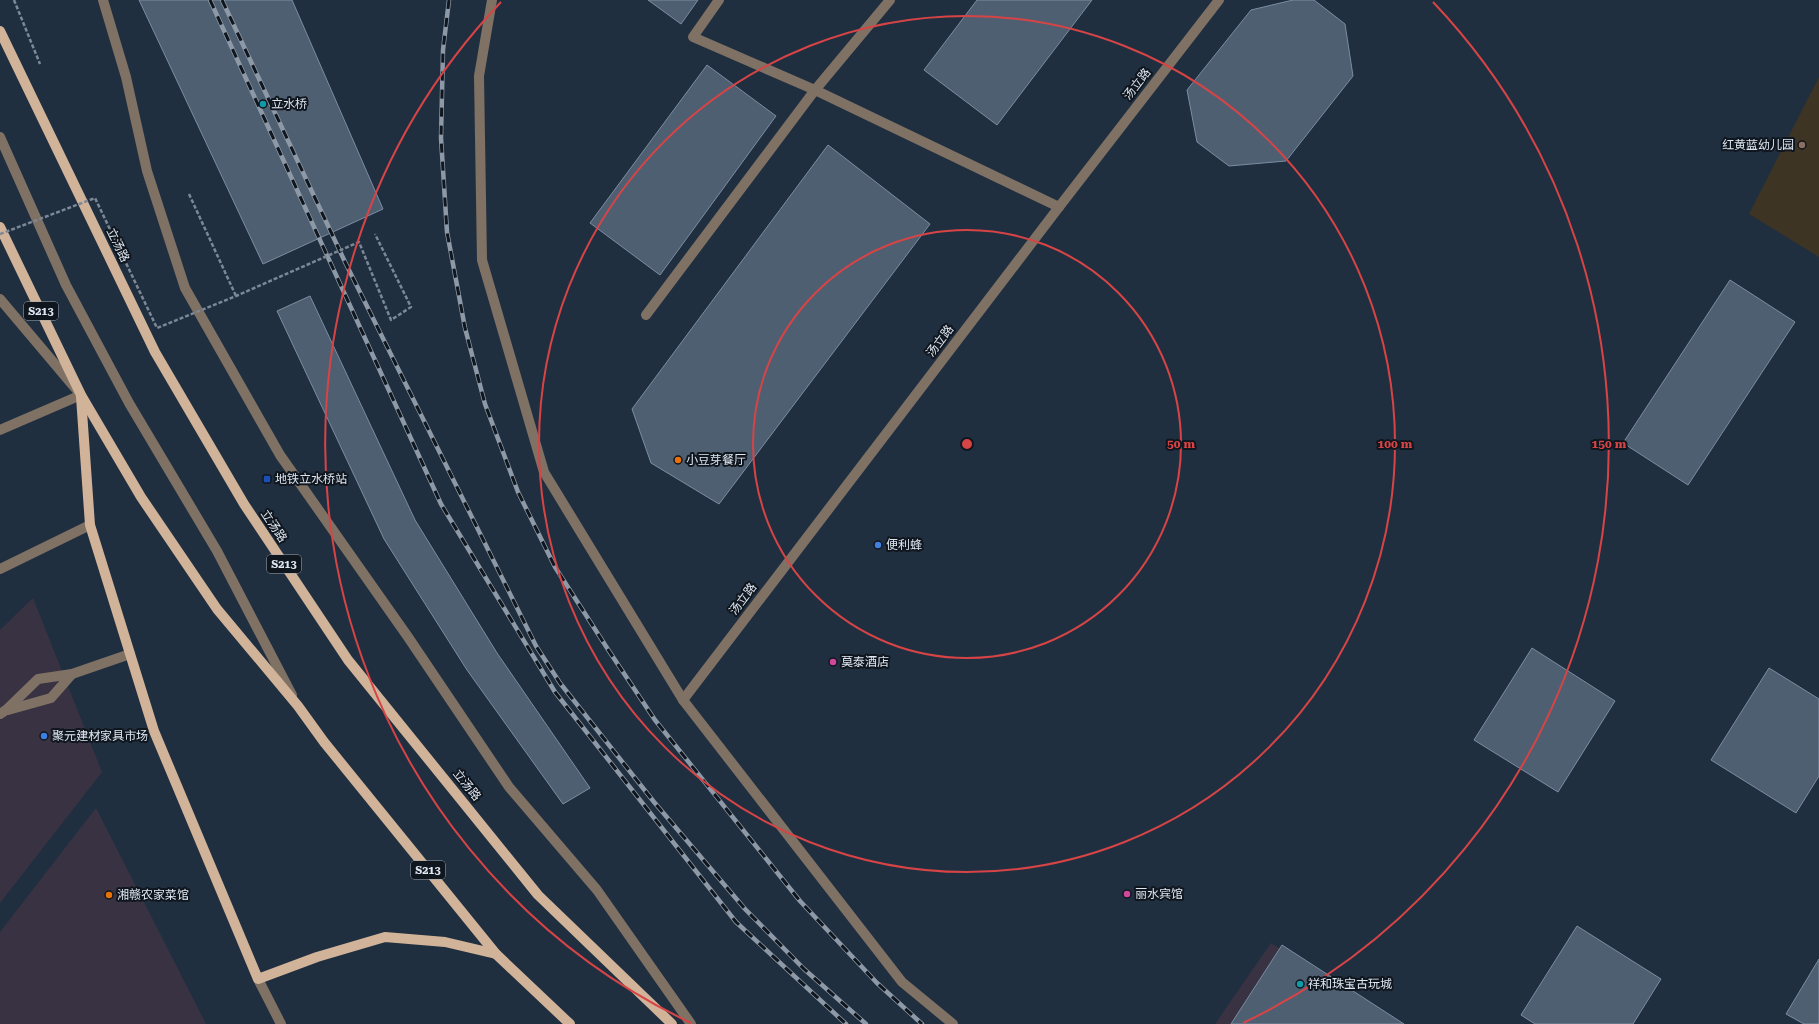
<svg xmlns="http://www.w3.org/2000/svg" width="1819" height="1024" font-family="'Roboto Serif','Noto Sans SC',serif">
  <style>
    .commercial { fill: #383242 }
    .education { fill: #3d3423 }
    .building { fill: #4f5f72; stroke: #7c8da2 }
    .lines { fill: none; stroke-linecap: round; stroke-linejoin: round }
    .path { stroke: #7c8896; stroke-width: 2.5; stroke-dasharray: 4 2; stroke-linecap: butt }
    .minor { stroke: #7f7164; stroke-width: 10 }
    .major { stroke: #d1b399; stroke-width: 10 }
    .rail-casing { stroke: #8d99a6; stroke-width: 4.5 }
    .rail { stroke: #10161e; stroke-width: 3; stroke-dasharray: 9; stroke-linecap: butt }
    .path-bridge { stroke: #7c8896; stroke-width: 2.5; stroke-dasharray: 4 2; stroke-linecap: butt }
    .ring { fill: none; stroke: #d74446; stroke-width: 2 }
    .culture-dot { fill: #0f9aa8; stroke: #10161e; stroke-width: 1.5 }
    .education-dot { fill: #8d6e63; stroke: #10161e; stroke-width: 1.5 }
    .food-dot { fill: #e8710a; stroke: #10161e; stroke-width: 1.5 }
    .transit-dot { fill: #1a4fb4; stroke: #10161e; stroke-width: 1.5 }
    .shop-dot { fill: #3f7fe0; stroke: #10161e; stroke-width: 1.5 }
    .hotel-dot { fill: #d1479c; stroke: #10161e; stroke-width: 1.5 }
    .labels { text-anchor: middle; stroke-width: 4; stroke-linejoin: round; paint-order: stroke }
    .shield { fill: #10161e; stroke: #a0a8b2; stroke-width: 1 }
    .shield-label { font-size: 11px; font-weight: bold; fill: #dde6f1 }
    .street-label { font-size: 12px; fill: #dde6f1; stroke: #10161e }
    .poi-label { font-size: 12px; fill: #dde6f1; stroke: #10161e; text-anchor: start }
    .centre { fill: #d74446; stroke: #10161e; stroke-width: 2 }
    .ring-label { font-size: 12px; text-anchor: middle; font-weight: bold; fill: #d74446; stroke: #10161e; stroke-width: 4; stroke-linejoin: round; paint-order: stroke }
  </style>
  <rect width="100%" height="100%" fill="#202f40"/>
  <g class="commercial">
    <path d="M33,598l69,174 -102,131v-273z"/>
    <path d="M96,808l110,216h-206v-92z"/>
    <path d="M1271,943l129,81h-185z"/>
  </g>
  <path class="education" d="M1819,77v180l-70,-43z"/>
  <g class="building">
    <path d="M139,0h153l91,209 -120,55z"/>
    <path d="M648,0h50l-17,24z"/>
    <path d="M977,0h115l-95,125 -73,-55z"/>
    <path d="M1293,0h21l31,24 8,52 -67,85 -57,5 -32,-24 -10,-52 64,-80z"/>
    <path d="M707,65l69,51 -116,159 -70,-52z"/>
    <path d="M828,145l102,79 -211,280 -68,-41 -19,-54z"/>
    <path d="M1730,280l65,42 -107,163 -65,-42z"/>
    <path d="M310,296l105,224 82,133 93,135 -27,16 -96,-134 -83,-131 -107,-228z"/>
    <path d="M1532,648l83,53 -57,91 -84,-52z"/>
    <path d="M1769,668l50,31v77l-23,37 -85,-53z"/>
    <path d="M1577,926l84,53 -28,45h-98l-14,-9z"/>
    <path d="M1282,945l122,79h-173z"/>
    <path d="M1819,959v65h-15l-18,-10z"/>
  </g>
  <g class="lines">
    <g class="path">
      <path d="M14,0l26,64"/>
      <path d="M189,194l47,102"/>
    </g>
    <g class="minor">
      <path d="M103,0l23,77 21,94 38,117 95,167 128,182 101,150 88,103 94,134"/>
      <path d="M492,0l-13,76 3,184 62,212 139,228 219,282 51,42"/>
      <path d="M719,0l-26,37 122,53 75,-90"/>
      <path d="M0,137l66,148 63,118 88,148 75,144"/>
      <path d="M0,299l81,96 -81,35"/>
      <path d="M646,315l169,-225 244,117"/>
      <path d="M0,569l90,-44"/>
      <path d="M683,700l376,-493 160,-207"/>
      <path d="M8,710l43,-12 21,-24"/>
      <path d="M0,714l6,-4 32,-31 34,-5 58,-20"/>
      <path d="M258,979l23,45"/>
    </g>
    <g class="major">
      <path d="M0,31l155,321 89,152 104,156 190,235 134,129"/>
      <path d="M0,227l81,168 60,102 76,112 81,97 26,36 172,212 74,70"/>
      <path d="M81,397l9,128 64,206 104,248 59,-22 68,-20 60,5 51,12"/>
    </g>
    <g class="rail-casing">
      <g id="rail">
        <path d="M210,0l231,504 114,188 181,230 110,102"/>
        <path d="M222,0l124,264 190,382 24,37 94,119 91,107 59,60 62,55"/>
        <path d="M449,0l-6,50 -2,88 6,94 18,96 20,76 33,88 37,75 54,84 46,69 145,181 77,82 45,41"/>
      </g>
    </g>
    <use href="#rail" class="rail"/>
    <path class="path-bridge" d="M0,234l95,-36 62,130 79,-32 123,-54 32,78 20,-13 -36,-73"/>
  </g>
  <g class="ring">
    <circle cx="967" cy="444" r="214"/>
    <circle cx="967" cy="444" r="428"/>
    <path d="M691 1023A642 642 0 0 1 501 2M1433 2A642 642 0 0 1 1243 1023"/>
  </g>
  <g class="culture-dot">
    <circle cx="263" cy="104" r="4"/>
    <circle cx="1300" cy="984" r="4"/>
  </g>
  <circle class="education-dot" cx="1802" cy="145" r="4"/>
  <g class="food-dot">
    <circle cx="678" cy="460" r="4"/>
    <circle cx="109" cy="895" r="4"/>
  </g>
  <rect class="transit-dot" x="263" y="475" width="8" height="8" rx="2"/>
  <g class="shop-dot">
    <circle cx="878" cy="545" r="4"/>
    <circle cx="44" cy="736" r="4"/>
  </g>
  <g class="hotel-dot">
    <circle cx="833" cy="662" r="4"/>
    <circle cx="1127" cy="894" r="4"/>
  </g>
  <g class="labels">
    <g class="shield">
      <rect x="24" y="302" width="34" height="18" rx="3"/>
      <rect x="267" y="555" width="34" height="18" rx="3"/>
      <rect x="411" y="861" width="34" height="18" rx="3"/>
    </g>
    <g class="shield-label">
      <text x="41" y="315">S213</text>
      <text x="284" y="568">S213</text>
      <text x="428" y="874">S213</text>
    </g>
    <g class="street-label">
      <text transform="translate(1137 84) rotate(-52)" y="4">汤立路</text>
      <text transform="translate(118 245) rotate(64)" y="4">立汤路</text>
      <text transform="translate(940 341) rotate(-53)" y="4">汤立路</text>
      <text transform="translate(274 526) rotate(56)" y="4">立汤路</text>
      <text transform="translate(743 599) rotate(-53)" y="4">汤立路</text>
      <text transform="translate(467 785) rotate(51)" y="4">立汤路</text>
    </g>
    <g class="poi-label">
      <text x="271" y="108">立水桥</text>
      <text x="1794" y="149" text-anchor="end">红黄蓝幼儿园</text>
      <text x="686" y="464">小豆芽餐厅</text>
      <text x="275" y="483">地铁立水桥站</text>
      <text x="886" y="549">便利蜂</text>
      <text x="841" y="666">莫泰酒店</text>
      <text x="52" y="740">聚元建材家具市场</text>
      <text x="1135" y="898">丽水宾馆</text>
      <text x="117" y="899">湘赣农家菜馆</text>
      <text x="1308" y="988">祥和珠宝古玩城</text>
    </g>
  </g>
  <circle cx="967" cy="444" r="6" class="centre"/>
  <g class="ring-label">
    <text x="1181" y="448">50 m</text>
    <text x="1395" y="448">100 m</text>
    <text x="1609" y="448">150 m</text>
  </g>
</svg>
